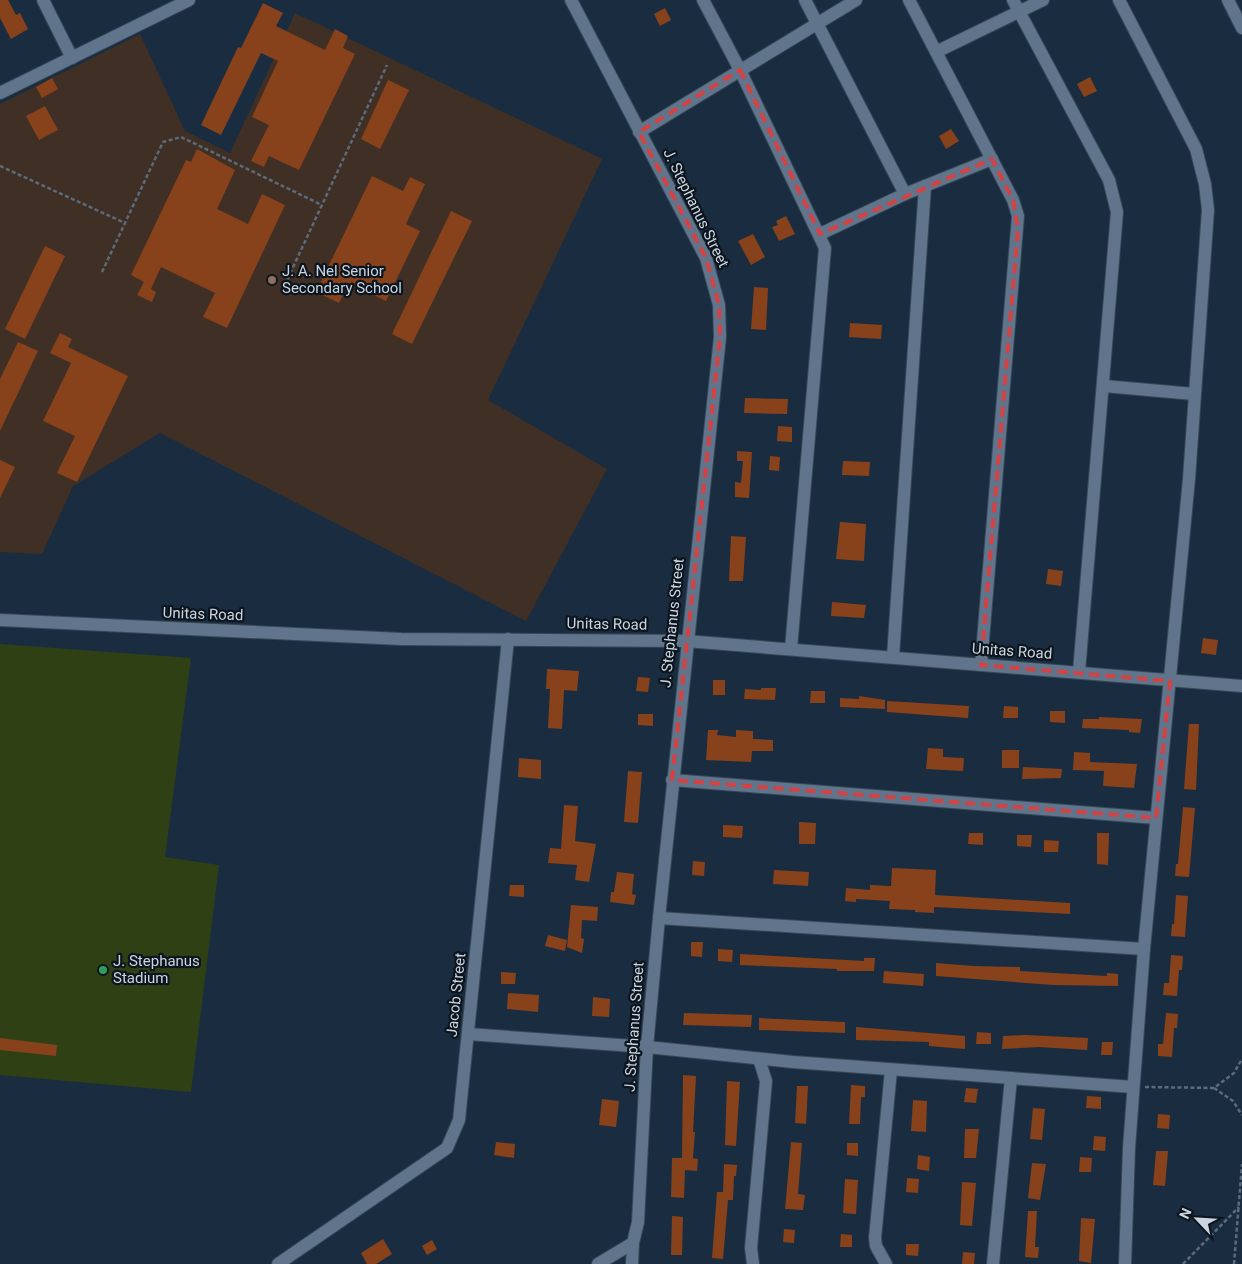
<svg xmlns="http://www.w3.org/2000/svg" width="1242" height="1264" font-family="Roboto,sans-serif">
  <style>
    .education { fill: #402f25 }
    .green { fill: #2f4015 }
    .building { fill: #87411b }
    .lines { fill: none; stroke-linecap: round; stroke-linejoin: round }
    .minor-casing { stroke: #374757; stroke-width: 14 }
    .path { stroke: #5b6b7b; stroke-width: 2.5; stroke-dasharray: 4 2.5; stroke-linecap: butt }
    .minor { stroke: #60758b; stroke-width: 12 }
    .marked { fill: none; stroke: #d44244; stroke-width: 4; stroke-dasharray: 10 6; stroke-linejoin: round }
    .education-dot { fill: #8d6e63; stroke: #0c151d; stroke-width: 2 }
    .leisure-dot { fill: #2e9e5b; stroke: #0c151d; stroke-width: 2 }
    .labels { text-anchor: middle; stroke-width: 4.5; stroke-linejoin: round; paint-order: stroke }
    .street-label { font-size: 15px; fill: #cad5e1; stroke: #0c151d }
    .poi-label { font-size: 15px; fill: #cad5e1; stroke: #0c151d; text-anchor: start }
  </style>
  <rect width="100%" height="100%" fill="#1a2d40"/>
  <path class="education" d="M295,13l307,146 -114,241 119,69 -81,152 -366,-188 -87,53 -31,68 -42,-2v-448l140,-70 45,97 45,22z"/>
  <path class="green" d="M0,644l191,14 -26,199 54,8 -28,227 -191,-17z"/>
  <g class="building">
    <path d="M0,0h8l8,15 4,-2 8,16 -17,10 -11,-21z"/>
    <path d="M263,3l20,10 -7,13 49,24 10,-21 13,7 -5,12 12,6 -56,116 -30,-14 -5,11 -13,-6 18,-36 -17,-8 26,-56 -17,-8 -40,82 -20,-10 37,-78 3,1z"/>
    <path d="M665,8l6,12 -11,6 -6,-12z"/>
    <path d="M1090,77l7,14 -13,6 -7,-13z"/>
    <path d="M52,78l6,11 -16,9 -6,-11z"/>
    <path d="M388,80l21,10 -29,59 -19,-10z"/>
    <path d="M45,106l13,24 -19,10 -13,-24z"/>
    <path d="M951,129l8,12 -13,8 -7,-13z"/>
    <path d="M197,149l38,21 -18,39 31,15 14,-30 23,11 -58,123 -24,-11 12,-24 -54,-26 -10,22 5,3 -4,10 -15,-7 7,-13 -13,-7 55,-115 5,2z"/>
    <path d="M372,176l31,15 7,-14 15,7 -19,40 14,7 -34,70 -37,-18 -10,20 -23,-11z"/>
    <path d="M451,211l21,10 -60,123 -20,-10z"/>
    <path d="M786,216l9,18 -16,7 -7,-14 6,-2 -2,-4z"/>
    <path d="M753,234l12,23 -14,8 -13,-24z"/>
    <path d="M45,246l20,10 -40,83 -20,-10z"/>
    <path d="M754,287l14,1 -2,42 -15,-1z"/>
    <path d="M850,323l32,2 -1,14 -32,-2z"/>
    <path d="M60,333l12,6 -4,8 60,29 -51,106 -20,-9 18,-37 -32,-15 28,-58 -21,-10z"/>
    <path d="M18,342l20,9 -38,80v-52z"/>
    <path d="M745,398l43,1 -1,15 -43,-1z"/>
    <path d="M778,426l14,1v15l-15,-1z"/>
    <path d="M737,451l15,1 -3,46 -14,-1v-15l6,1 2,-22h-6z"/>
    <path d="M770,456l10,1 -1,14 -10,-1z"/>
    <path d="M0,460l15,7 -15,31z"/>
    <path d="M843,461l27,1 -1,14 -27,-1z"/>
    <path d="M840,522l26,2 -2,37 -28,-2z"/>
    <path d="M731,536l15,1 -3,44h-14z"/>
    <path d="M1048,569l15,2 -2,15 -15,-2z"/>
    <path d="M832,602l34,3 -2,13 -33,-2z"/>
    <path d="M1203,638l15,2 -2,15 -15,-2z"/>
    <path d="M547,669l32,2 -2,20 -13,-1 -2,39 -14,-1 2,-39h-4z"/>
    <path d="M638,677l12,1 -2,14 -12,-1z"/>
    <rect x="713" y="680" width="12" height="15"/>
    <path d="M761,688h15l-1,12 -31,-1 1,-10 16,1z"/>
    <path d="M811,691h14v12h-15z"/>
    <path d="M859,696l26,4v9l-45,-2v-9l19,1z"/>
    <path d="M887,701l82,5 -1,12 -81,-6z"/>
    <path d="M1004,706l14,1v11h-15z"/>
    <path d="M1050,711h15v12l-15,-1z"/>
    <path d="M638,714h15v12l-15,-1z"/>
    <path d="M1099,717l43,2 -2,14 -11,-1v-2l-47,-2 1,-9h16z"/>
    <path d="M1189,724h10l-3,66 -12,-1z"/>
    <path d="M708,730h10l-1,5 19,2v-7l17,1v8l20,1v11h-21l-1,11 -45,-2z"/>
    <path d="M928,748l15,1v8l21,1 -1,13 -37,-2z"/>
    <rect x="1002" y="750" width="17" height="18"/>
    <path d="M1074,752l16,1v9l47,2 -3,24 -31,-2 1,-15 -31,-1z"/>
    <path d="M519,758l22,2v19l-23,-2z"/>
    <path d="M1023,767l39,2 -1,9 -39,1z"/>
    <path d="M628,771l14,1 -4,51 -14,-1z"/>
    <path d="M564,805l14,1 -3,35 21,3 -7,38 -14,-2 2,-15 -29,-2 2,-15 11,1z"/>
    <path d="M1183,807l12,1 -6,69 -14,-1 1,-12h2z"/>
    <path d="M799,822l17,1 -1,21h-16z"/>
    <path d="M723,825l20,1 -1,12 -19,-1z"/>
    <path d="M969,833h14v12l-15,-1z"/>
    <path d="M1097,833h12l-1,32 -11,-1z"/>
    <path d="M1017,835h15l-1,12 -14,-1z"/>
    <path d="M1044,840l15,1 -1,11h-14z"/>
    <path d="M693,861l12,1 -1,14 -12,-1z"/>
    <path d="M892,868l44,2 -1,25 135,8v11l-136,-7v6l-19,-1v-2l-26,-1 1,-8 -34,-2v3l-11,-1 1,-13 24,2v-5l21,1z"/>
    <path d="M774,870l35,2 -1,14 -35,-2z"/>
    <path d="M617,872l17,2 -2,20 4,1 -2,10 -24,-3 1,-10h3z"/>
    <path d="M510,885h14v12l-15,-1z"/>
    <path d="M1176,895l12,1 -3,41 -14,-1 1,-12h2z"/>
    <path d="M571,905l27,2 -1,14 -15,-1 -1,18 3,1 -2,14 -15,-6z"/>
    <path d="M548,935l19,5 -2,11 -20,-5z"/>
    <path d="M691,942h12l-1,15 -11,-1z"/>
    <path d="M718,949l15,1 -1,12 -14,-1z"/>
    <path d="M740,954l124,7v-3h11l-1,13h-37v-2l-97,-4z"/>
    <path d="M1171,955l12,1 -1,14h-3l-2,26 -14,-1 1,-12h5z"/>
    <path d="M936,963l37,3 47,1v4l87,5v-3l11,1v12l-65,-1 -117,-9z"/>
    <path d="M884,971l40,3 -1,12 -40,-3z"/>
    <path d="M501,972l15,1 -1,11h-14z"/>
    <path d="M508,993l31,2 -1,17 -31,-3z"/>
    <path d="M593,997l17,2 -1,18 -17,-1z"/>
    <path d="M684,1013l68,2 -1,12 -68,-2z"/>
    <path d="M1166,1013l12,1 -1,14h-3l-2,29 -14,-1v-12h5z"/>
    <path d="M759,1018l86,4v11l-86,-3z"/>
    <path d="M856,1027l109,9v13l-36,-3v-4l-73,-2z"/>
    <path d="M977,1032l14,1v11h-15z"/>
    <path d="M1025,1035l63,3 -1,12 -48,-3 -37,2 1,-13z"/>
    <path d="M0,1038l57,7 -1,11 -56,-6z"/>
    <path d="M1102,1042h11l-1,13h-11z"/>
    <path d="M683,1075l13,1 -3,56h2l-2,26 5,1 -1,12 -12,-1 -1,28 -13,-1 1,-39h10z"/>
    <path d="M727,1081l13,1 -4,64 -11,-1z"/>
    <path d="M851,1085l14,1v11h-4l-1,27h-11z"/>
    <path d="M797,1086h11l-2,38 -11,-1z"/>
    <path d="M966,1088l12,1 -2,14 -12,-1z"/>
    <path d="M1087,1096l14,1v12l-15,-1z"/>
    <path d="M602,1099l17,2 -3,26 -17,-2z"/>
    <path d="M913,1100l14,1 -1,31 -15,-1z"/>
    <path d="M1033,1108l12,1 -3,31 -12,-1z"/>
    <path d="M1158,1114l12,1 -1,14 -12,-1z"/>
    <path d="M965,1129h14l-3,29h-12z"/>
    <path d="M1094,1136l12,1 -1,14 -12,-1z"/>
    <path d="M496,1142l19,2 -1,14 -20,-3z"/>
    <path d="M791,1142l11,1 -4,51 7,1 -2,15 -18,-1z"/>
    <path d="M847,1143h11v13l-11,-1z"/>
    <path d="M1156,1151h12l-3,35 -12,-1z"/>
    <path d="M918,1155l12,2 -1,14 -12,-2z"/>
    <path d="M1080,1157l12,1 -1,14h-12z"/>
    <path d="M1032,1163l14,1 -6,36 -12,-2z"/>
    <path d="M724,1164l13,1 -1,11h-2l-1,24h-5l-5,59 -11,-1 5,-66h6z"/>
    <path d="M907,1178l12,1 -1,14 -12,-1z"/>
    <path d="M845,1179l13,1 -2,34 -13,-1z"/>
    <path d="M962,1182l14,1 -4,43 -12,-1z"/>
    <path d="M1028,1211h9l-2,36h4l-1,11 -13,-1z"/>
    <path d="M672,1216l11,1 -1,38h-11z"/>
    <path d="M1081,1218l14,1 -4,44 -12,-2z"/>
    <path d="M784,1229l11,1 -1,13 -11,-1z"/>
    <path d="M841,1234l11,1v12h-12z"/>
    <path d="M383,1239l9,15 -16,10h-9l-6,-11z"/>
    <path d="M432,1240l5,9 -10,6 -5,-9z"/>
    <path d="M906,1244h13l-1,12 -12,-1z"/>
    <path d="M963,1252l12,1 -1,11h-12z"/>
  </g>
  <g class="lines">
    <g class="minor-casing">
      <g id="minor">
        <path d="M43,0l29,58"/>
        <path d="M571,0l135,258 13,47 1,32 -61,581 -12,129 -9,175 -5,21 -35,21"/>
        <path d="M703,0l37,70 85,178 -34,401"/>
        <path d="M805,0l100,194"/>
        <path d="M909,0l104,200 5,16 -37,449"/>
        <path d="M1013,0l96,180 8,32 -38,460"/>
        <path d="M1119,0l77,149 9,35 3,26 -19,269 -45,470 -15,199 -4,116"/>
        <path d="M1228,0l14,28"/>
        <path d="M936,52l107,-52"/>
        <path d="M0,93l189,-93"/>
        <path d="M639,132l217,-132"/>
        <path d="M820,234l85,-40 87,-35"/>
        <path d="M1104,386l90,8"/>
        <path d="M0,620l401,19 285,2 556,45"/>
        <path d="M893,657l32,-471"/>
        <path d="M672,780l484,38"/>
        <path d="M659,918l485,31"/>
        <path d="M468,1034l179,13 146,15 340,25"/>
        <path d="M278,1264l169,-116 12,-28 49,-481"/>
        <path d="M632,1264l1,-21"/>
        <path d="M753,1264l-2,-16 15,-167 -7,-22"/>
        <path d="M886,1264l-10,-18 -1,-8 16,-168"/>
        <path d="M993,1264l18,-186"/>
      </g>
    </g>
    <g class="path">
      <path d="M0,166l125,57"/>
      <path d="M102,272l61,-130 18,-5 141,68"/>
      <path d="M282,291l105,-226"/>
      <path d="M1145,1087l69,1 20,-15 8,-14"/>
      <path d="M1214,1088l19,13 9,14"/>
      <path d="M1183,1264l56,-57"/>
      <path d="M1234,1264l8,-100"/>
    </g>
    <use href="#minor" class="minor"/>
  </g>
  <path class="marked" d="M740,70l80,164 172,-75 21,41 5,29 -37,436 189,16 -14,137 -484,-38 48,-443 -1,-32 -13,-47 -67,-126z"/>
  <circle class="education-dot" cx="272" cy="280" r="5"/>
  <circle class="leisure-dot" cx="103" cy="970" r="5"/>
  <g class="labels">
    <g class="street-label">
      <text transform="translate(696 208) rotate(64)" y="5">J. Stephanus Street</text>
      <text transform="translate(203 614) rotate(2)" y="5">Unitas Road</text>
      <text transform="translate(672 623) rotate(-84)" y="5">J. Stephanus Street</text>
      <text transform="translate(607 624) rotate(1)" y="5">Unitas Road</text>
      <text transform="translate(1012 651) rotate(4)" y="5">Unitas Road</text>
      <text transform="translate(456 995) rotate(-84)" y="5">Jacob Street</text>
      <text transform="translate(634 1027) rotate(-86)" y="5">J. Stephanus Street</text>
    </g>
    <g class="poi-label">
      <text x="282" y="276">J. A. Nel Senior<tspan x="282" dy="17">Secondary School</tspan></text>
      <text x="113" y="966">J. Stephanus<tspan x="113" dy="17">Stadium</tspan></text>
    </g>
  </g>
  <g transform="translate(1197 1219) rotate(295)" stroke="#0c151d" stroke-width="4" paint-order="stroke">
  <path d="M0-4L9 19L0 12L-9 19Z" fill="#cad5e1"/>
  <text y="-8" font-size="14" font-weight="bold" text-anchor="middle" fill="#cad5e1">N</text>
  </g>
</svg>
